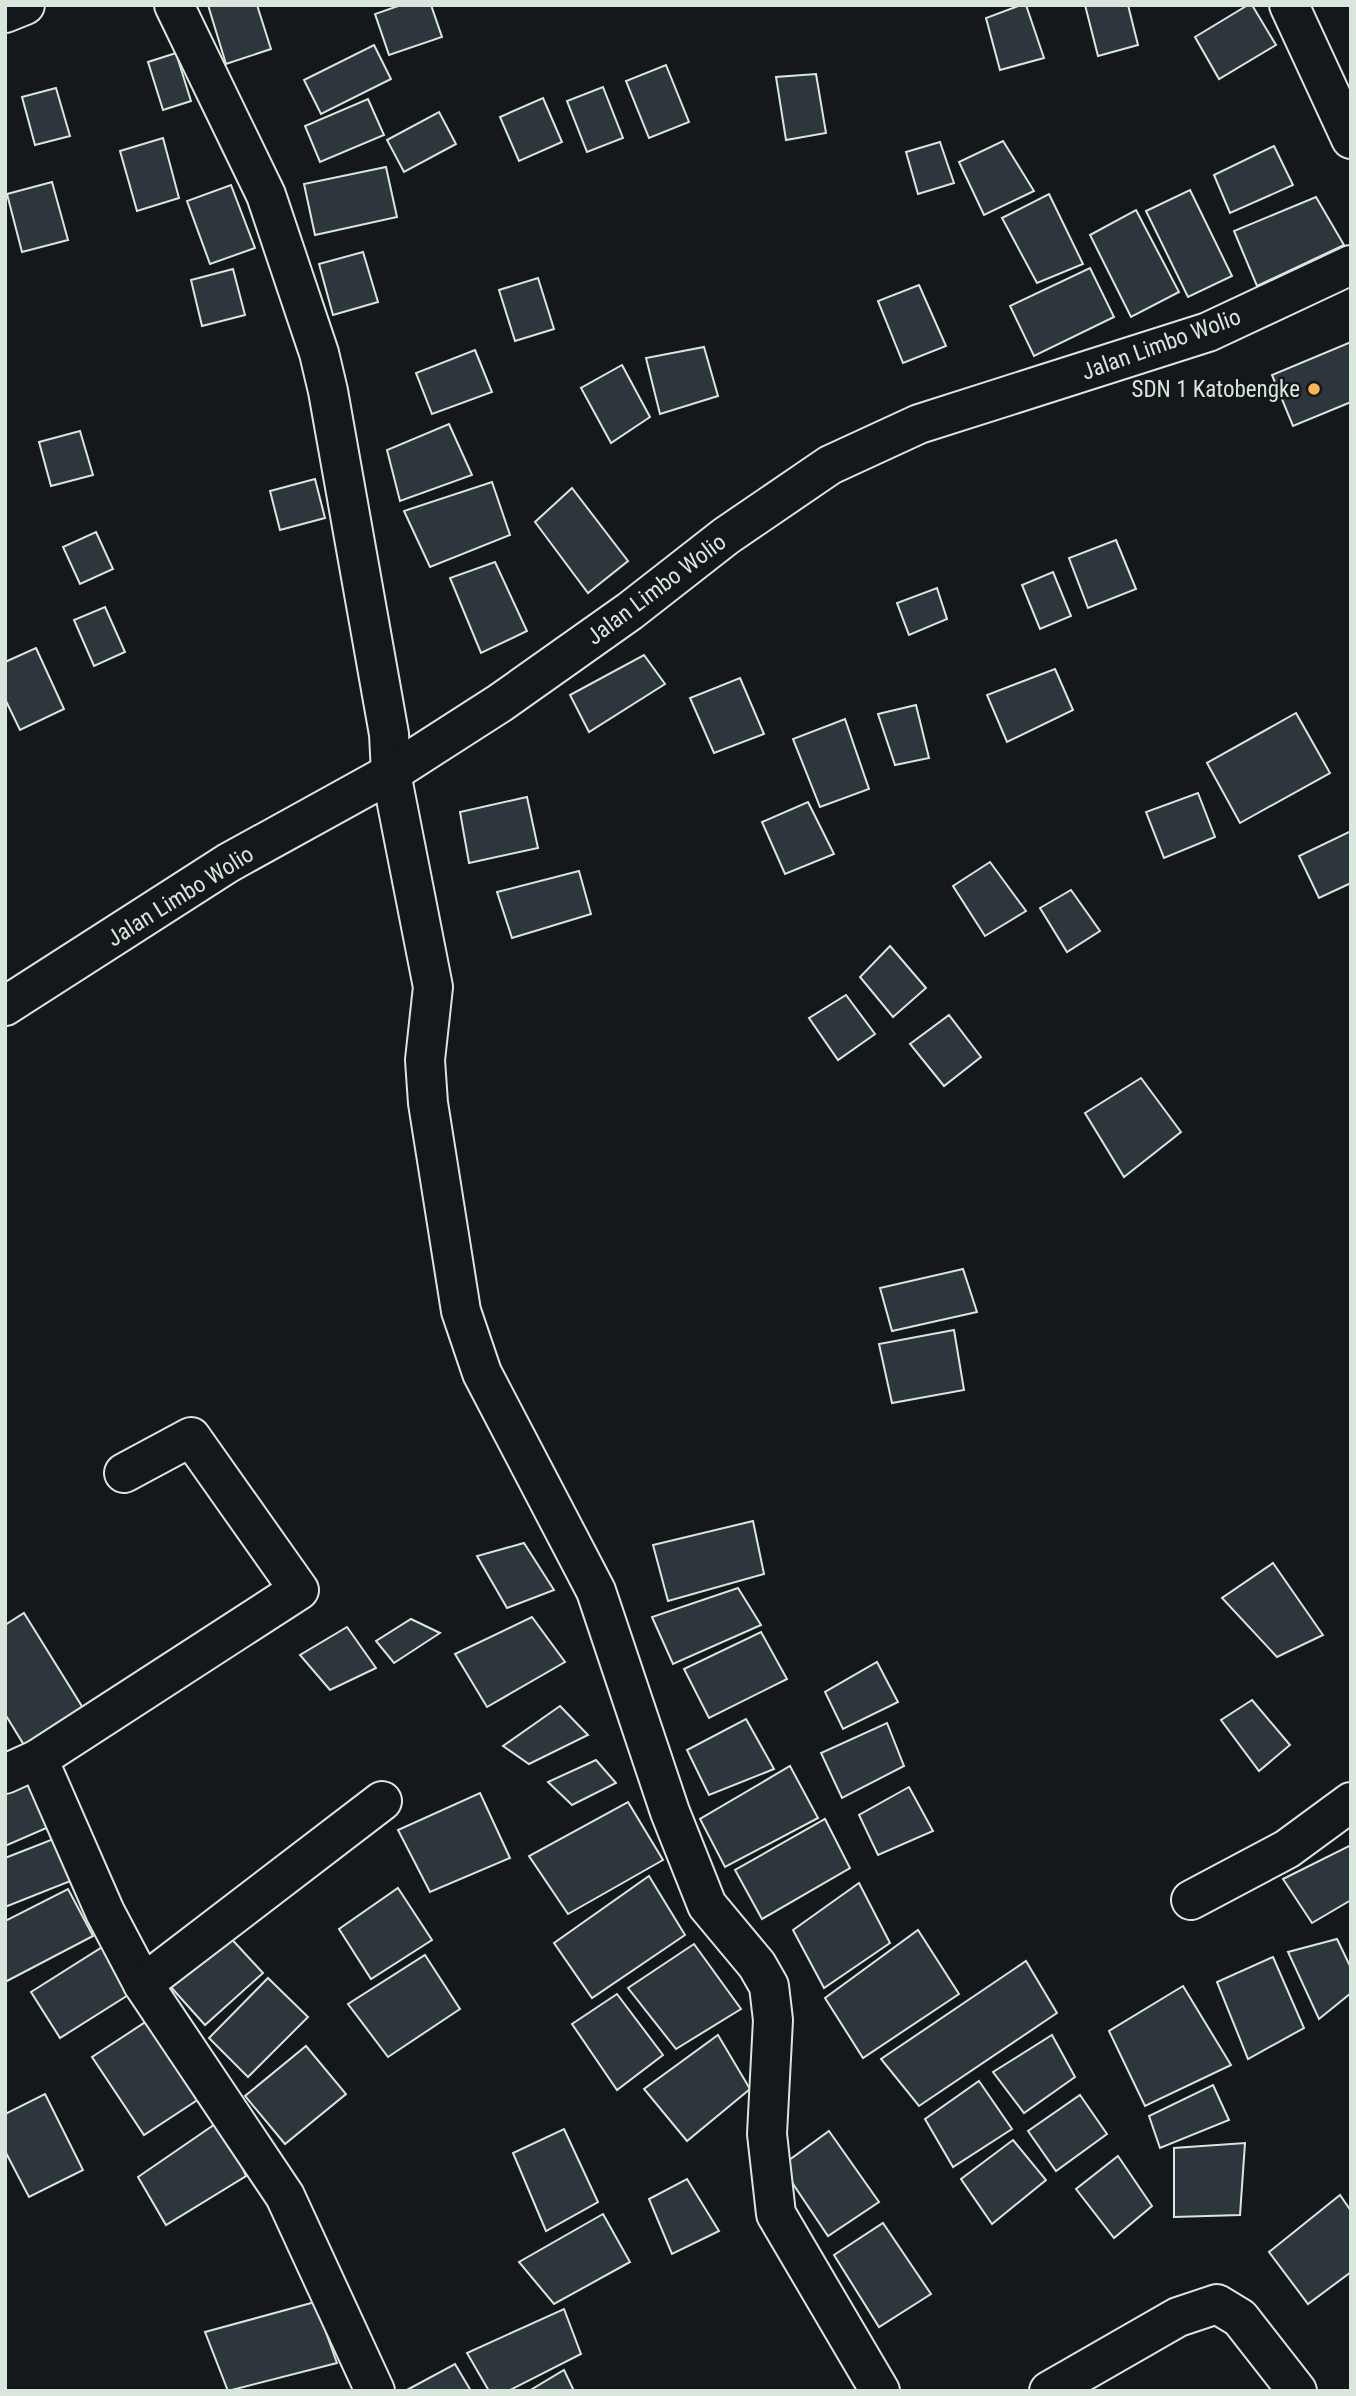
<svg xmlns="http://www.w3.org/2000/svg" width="1356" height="2396" font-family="'Roboto Condensed',sans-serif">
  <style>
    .building { fill: #2c363c; stroke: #d8e6dc; stroke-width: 2 }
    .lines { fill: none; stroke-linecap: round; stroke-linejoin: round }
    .minor-casing { stroke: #d8e6dc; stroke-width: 42 }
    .highway-casing { stroke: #d8e6dc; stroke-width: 42 }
    .minor { stroke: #14181c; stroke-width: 38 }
    .highway { stroke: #14181c; stroke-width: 38 }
    .poi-dot { fill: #ffb74d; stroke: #14181c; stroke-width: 2.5 }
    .labels { text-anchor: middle; stroke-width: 5; stroke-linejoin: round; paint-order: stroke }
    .street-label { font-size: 23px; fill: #d8e6dc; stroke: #14181c }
    .poi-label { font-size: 23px; fill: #d8e6dc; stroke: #14181c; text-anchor: end }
  </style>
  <rect width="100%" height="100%" fill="#14181c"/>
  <g class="building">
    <path d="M208,5h49l14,44 -45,15z"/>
    <path d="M401,5h30l11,32 -53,18 -14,-41z"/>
    <path d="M1021,5h5l18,53 -44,12 -14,-52z"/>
    <path d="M1085,5h43l10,40 -40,11z"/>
    <path d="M1248,5h4l24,40 -57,34 -24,-42z"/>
    <path d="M374,45l17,34 -70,35 -17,-34z"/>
    <path d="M176,53l15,48 -28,9 -15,-48z"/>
    <path d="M666,65l23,57 -40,16 -23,-57z"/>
    <path d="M816,74l10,59 -40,7 -10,-63z"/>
    <path d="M603,87l20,51 -36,14 -20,-51z"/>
    <path d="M56,88l14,48 -35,9 -13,-48z"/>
    <path d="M543,98l19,44 -43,19 -19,-44z"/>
    <path d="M368,99l16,36 -64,27 -15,-36z"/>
    <path d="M439,112l17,32 -52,28 -17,-32z"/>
    <path d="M163,138l16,60 -42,13 -17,-60z"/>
    <path d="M1003,141l31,50 -50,24 -25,-53z"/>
    <path d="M940,142l14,41 -36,11 -12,-42z"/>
    <path d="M1274,146l19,39 -63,28 -16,-38z"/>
    <path d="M386,167l11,50 -82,18 -11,-51z"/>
    <path d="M52,182l16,58 -46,12 -15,-58z"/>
    <path d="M231,185l24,63 -45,16 -23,-63z"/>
    <path d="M1190,190l42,86 -44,21 -42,-86z"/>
    <path d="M1049,194l34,70 -46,19 -35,-65z"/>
    <path d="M1316,197l28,48 -87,41 -23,-55z"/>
    <path d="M1136,210l43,82 -48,25 -41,-82z"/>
    <path d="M363,252l15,50 -45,13 -14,-51z"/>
    <path d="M1090,268l24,49 -80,39 -24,-50z"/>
    <path d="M233,269l12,46 -43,11 -11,-46z"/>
    <path d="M538,278l16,51 -39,12 -16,-51z"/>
    <path d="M919,285l27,61 -43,17 -25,-62z"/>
    <path d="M1351,342v60l-58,24 -21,-51z"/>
    <path d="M704,347l14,49 -58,18 -14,-56z"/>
    <path d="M475,350l17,42 -60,22 -16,-41z"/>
    <path d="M622,365l28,52 -39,26 -30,-55z"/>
    <path d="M449,424l23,51 -72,26 -13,-51z"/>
    <path d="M80,431l13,44 -42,11 -12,-44z"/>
    <path d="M315,479l10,39 -45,12 -10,-39z"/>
    <path d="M492,482l18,53 -80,32 -26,-56z"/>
    <path d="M572,488l56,73 -40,32 -53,-71z"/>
    <path d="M96,532l17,37 -33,15 -17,-37z"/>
    <path d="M1116,540l20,49 -48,19 -19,-50z"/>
    <path d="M495,562l32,69 -46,22 -31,-75z"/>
    <path d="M1053,572l18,44 -31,13 -18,-44z"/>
    <path d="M937,588l10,31 -38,16 -12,-32z"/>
    <path d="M105,607l20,45 -31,14 -20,-46z"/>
    <path d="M36,648l28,61 -44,21 -15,-31v-37z"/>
    <path d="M644,655l21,29 -76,48 -19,-37z"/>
    <path d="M1055,669l18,41 -66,32 -20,-47z"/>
    <path d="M740,678l24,56 -50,19 -24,-55z"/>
    <path d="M916,705l13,53 -34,7 -17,-51z"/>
    <path d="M1296,713l34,60 -90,50 -33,-60z"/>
    <path d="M845,719l24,70 -49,18 -27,-68z"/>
    <path d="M1198,793l17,44 -51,21 -18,-46z"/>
    <path d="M527,797l11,51 -69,15 -9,-51z"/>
    <path d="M808,802l26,52 -49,20 -23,-52z"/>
    <path d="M1351,831v52l-32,15 -20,-42z"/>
    <path d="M990,862l36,49 -41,25 -32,-50z"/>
    <path d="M579,871l12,43 -79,24 -15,-46z"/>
    <path d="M1071,890l29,41 -33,21 -27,-44z"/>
    <path d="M890,946l36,42 -33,29 -33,-40z"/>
    <path d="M846,995l29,39 -37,26 -29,-42z"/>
    <path d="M949,1015l32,42 -37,29 -34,-42z"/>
    <path d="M1141,1078l40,54 -57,45 -39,-64z"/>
    <path d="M963,1269l14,43 -85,19 -12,-43z"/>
    <path d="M954,1330l10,60 -72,13 -13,-59z"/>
    <path d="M753,1521l11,53 -96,27 -15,-56z"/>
    <path d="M524,1543l30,47 -47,18 -30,-52z"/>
    <path d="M1273,1563l50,72 -46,22 -55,-59z"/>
    <path d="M738,1588l23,37 -88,39 -21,-47z"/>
    <path d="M24,1613l59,95 -59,37 -19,-31v-89z"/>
    <path d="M532,1617l33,45 -78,45 -32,-53z"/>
    <path d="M411,1619l29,14 -46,30 -18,-22z"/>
    <path d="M347,1627l29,41 -46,22 -30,-35z"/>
    <path d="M761,1632l26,47 -78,39 -25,-49z"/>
    <path d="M877,1662l21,40 -55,27 -18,-37z"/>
    <path d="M1252,1700l38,45 -31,26 -38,-51z"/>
    <path d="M560,1706l28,29 -59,29 -26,-18z"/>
    <path d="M746,1719l28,50 -65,26 -22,-45z"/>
    <path d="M887,1723l17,43 -62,32 -21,-45z"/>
    <path d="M596,1760l20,23 -44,22 -24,-23z"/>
    <path d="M790,1766l28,52 -93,49 -25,-48z"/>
    <path d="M30,1777l21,49 -46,20v-58z"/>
    <path d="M909,1787l24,44 -55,24 -19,-40z"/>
    <path d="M480,1793l30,65 -80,34 -32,-62z"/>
    <path d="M628,1802l35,58 -95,54 -39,-58z"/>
    <path d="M825,1819l25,49 -88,51 -27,-49z"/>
    <path d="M56,1838l17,42 -68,27v-49z"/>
    <path d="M1351,1845v55l-39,23 -29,-44z"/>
    <path d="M649,1876l36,59 -93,63 -38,-55z"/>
    <path d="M859,1883l31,60 -66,45 -31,-58z"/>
    <path d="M398,1888l34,52 -61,39 -32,-50z"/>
    <path d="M68,1889l25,47 -88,46v-61z"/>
    <path d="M918,1930l41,64 -96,64 -38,-60z"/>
    <path d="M226,1933l37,40 -58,52 -36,-40z"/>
    <path d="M1337,1939l14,29v25l-32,26 -31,-67z"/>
    <path d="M694,1944l47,65 -65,40 -48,-61z"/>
    <path d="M104,1946l29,46 -73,46 -29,-46z"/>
    <path d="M425,1955l35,54 -72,48 -40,-53z"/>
    <path d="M1273,1957l31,71 -56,31 -31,-77z"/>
    <path d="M1026,1961l31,52 -138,93 -38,-47z"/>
    <path d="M268,1978l40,39 -60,60 -39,-39z"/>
    <path d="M1183,1986l48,79 -86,41 -36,-75z"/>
    <path d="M617,1994l46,61 -46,35 -45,-66z"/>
    <path d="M147,2021l52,78 -55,36 -52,-78z"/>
    <path d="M718,2035l32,54 -63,52 -43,-52z"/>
    <path d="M1052,2035l23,42 -51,36 -31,-41z"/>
    <path d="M306,2046l40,48 -61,50 -40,-48z"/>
    <path d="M979,2081l33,48 -59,38 -28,-48z"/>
    <path d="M1213,2085l16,35 -69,28 -11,-32z"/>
    <path d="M45,2094l38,76 -54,27 -24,-46v-37z"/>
    <path d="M1080,2095l27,39 -51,37 -28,-40z"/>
    <path d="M221,2120l25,56 -80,49 -28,-48z"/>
    <path d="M564,2129l34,73 -52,29 -33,-78z"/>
    <path d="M829,2131l50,71 -51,34 -47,-70z"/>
    <path d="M1013,2140l33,40 -54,44 -31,-45z"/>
    <path d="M1245,2143l-5,72 -66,2v-69z"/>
    <path d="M1118,2156l34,50 -38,32 -38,-49z"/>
    <path d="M687,2179l32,52 -47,23 -23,-55z"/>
    <path d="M1340,2195l11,16v61l-43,32 -39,-52z"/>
    <path d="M603,2214l27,48 -76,42 -35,-42z"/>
    <path d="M883,2223l48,71 -52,33 -45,-72z"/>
    <path d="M315,2302l22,61 -109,28 -23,-59z"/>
    <path d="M564,2309l17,45 -73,37h-19l-22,-38z"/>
    <path d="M455,2364l16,27h-66z"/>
    <path d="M564,2370l10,21h-45z"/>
  </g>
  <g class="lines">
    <g class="minor-casing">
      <g id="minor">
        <path d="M174,5l92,190 53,158 9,38 61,343 2,39 42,214 -8,73 3,43 33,208 21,62 114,218 74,221 37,93 50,60 12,21 4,34 -6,114 9,80 104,177"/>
        <path d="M1289,5l62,134"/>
        <path d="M5,1006l223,-143 163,-90 109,-70 130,-92 96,-75 104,-71 89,-41 289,-92 143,-67"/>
        <path d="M38,1759l67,153 38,72 142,212 90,195"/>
        <path d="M5,1774l33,-15 261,-169 -108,-153 -67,36"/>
        <path d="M1191,1900l96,-51 64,-47"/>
        <path d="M143,1984l239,-183"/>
        <path d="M1049,2391l129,-74 39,-13 23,14 57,73"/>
      </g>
    </g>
    <g class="highway-casing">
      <path id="highway" d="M5,13l20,-8"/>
    </g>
    <use href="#minor" class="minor"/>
    <use href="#highway" class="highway"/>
  </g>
  <circle class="poi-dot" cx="1314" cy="389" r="7"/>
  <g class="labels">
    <g class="street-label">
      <text transform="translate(1161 344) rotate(-20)" y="8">Jalan Limbo Wolio</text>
      <text transform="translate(656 589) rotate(-37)" y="8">Jalan Limbo Wolio</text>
      <text transform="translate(180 896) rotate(-32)" y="8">Jalan Limbo Wolio</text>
    </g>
    <g class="poi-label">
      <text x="1300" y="397">SDN 1 Katobengke</text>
    </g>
  </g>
  <rect width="1356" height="2396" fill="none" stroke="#d8e6dc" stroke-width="14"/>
</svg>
